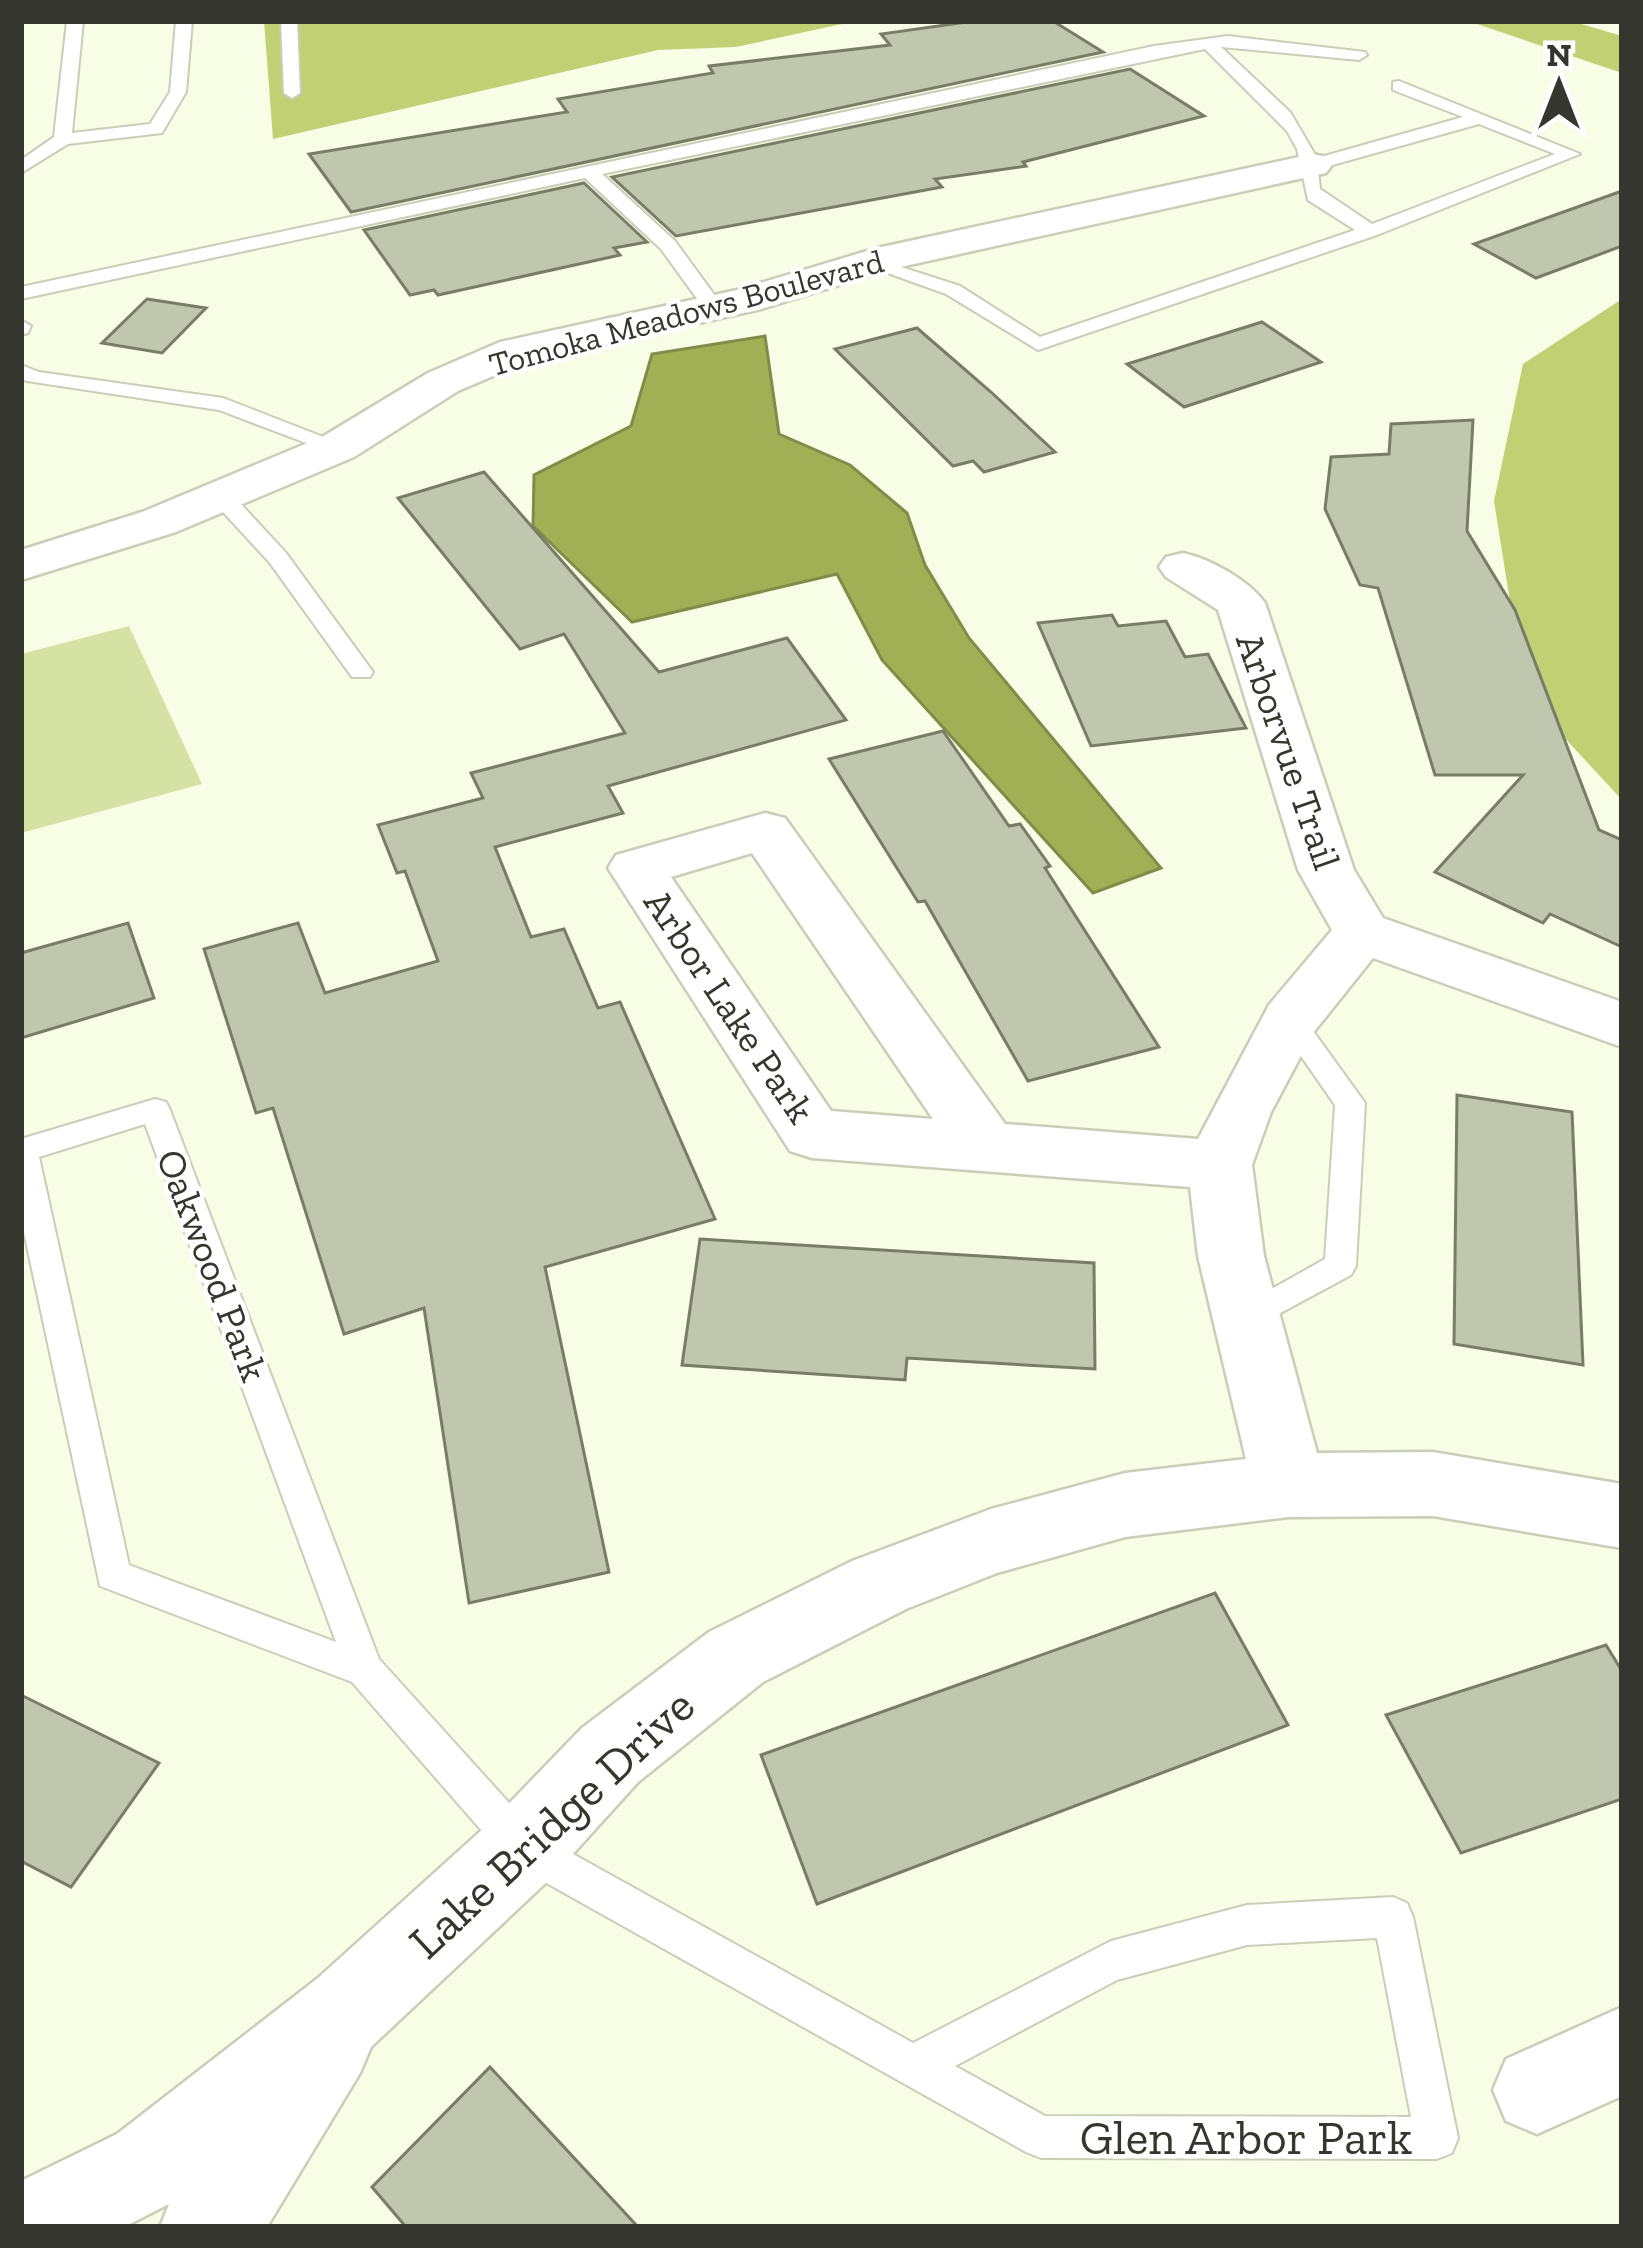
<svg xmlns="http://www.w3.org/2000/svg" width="1643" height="2248" font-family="'Zilla Slab',serif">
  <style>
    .green { fill: #d6e2a3 }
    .forest { fill: #c0d073 }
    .water { fill: #a1b054; stroke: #818c49; stroke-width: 3 }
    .building { fill: #c1c6af; stroke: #797d68; stroke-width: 3 }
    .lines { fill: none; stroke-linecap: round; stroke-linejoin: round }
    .service-casing { stroke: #c9ceb7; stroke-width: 4 }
    .minor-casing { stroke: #c9ceb7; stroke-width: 5 }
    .service { fill: #fff; fill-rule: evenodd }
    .minor { fill: #fff; fill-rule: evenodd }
    .labels { text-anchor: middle; stroke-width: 9; stroke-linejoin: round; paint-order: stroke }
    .far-street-label { font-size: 33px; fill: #35372e; stroke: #fff }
    .street-label { font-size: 39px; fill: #35372e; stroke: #fff }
    .near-street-label { font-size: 48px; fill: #35372e; stroke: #fff }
  </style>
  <rect width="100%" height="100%" fill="#f8fde5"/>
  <path class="green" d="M129,626l73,158 -181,49v-179z"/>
  <g class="forest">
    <path d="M264,21h592l-120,26 -78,3 -385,89z"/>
    <path d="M1468,21h103l51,15v37z"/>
    <path d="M1622,299v501l-97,-105 -31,-194 29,-137z"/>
  </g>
  <path class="water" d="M765,336l14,98 71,31 57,48 18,52 44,73 192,230 -68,25 -211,-233 -45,-86 -205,48 -99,-96 1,-51 97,-49 21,-72z"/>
  <g class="building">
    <path d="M974,21h79l50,31 -752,160 -42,-58 258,-42 -9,-13 155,-26 -4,-7 181,-21 -9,-11z"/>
    <path d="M1130,69l74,47 -181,46 3,4 -91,13 7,8 -266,49 -64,-59z"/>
    <path d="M584,183l63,59 -33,6 6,7 -182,40 -4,-5 -24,5 -46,-65z"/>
    <path d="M1622,191v55l-86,32 -62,-34z"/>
    <path d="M147,299l59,9 -44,45 -60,-10z"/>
    <path d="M1262,322l59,40 -137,45 -57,-43z"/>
    <path d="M917,328l74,64 64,60 -71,20 -11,-11 -20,5 -118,-117z"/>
    <path d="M1473,420l-6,111 48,79 84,220 23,10v107l-72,-33 -7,9 -108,-51 88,-97h-88l-57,-187 -18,-3 -35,-76 6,-52 58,-3 2,-30z"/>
    <path d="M484,472l175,200 128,-34 59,82 -238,66 15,27 -128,34 36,90 33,-8 34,79 22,-6 95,217 -170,48 64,305 -140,31 -45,-295 -80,26 -71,-226 -17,5 -52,-164 94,-26 27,70 113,-32 -33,-90 -8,2 -19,-48 105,-27 -12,-25 154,-40 -61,-99 -44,15 -122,-151z"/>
    <path d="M1112,615l6,11 48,-5 19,36 23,-3 38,74 -155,18 -53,-123z"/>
    <path d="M943,731l66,95 11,-2 30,42 -5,2 114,179 -131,34 -103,-180 -7,1 -89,-143z"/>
    <path d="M128,923l26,75 -133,40v-85z"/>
    <path d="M1457,1095l115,17 11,253 -129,-21z"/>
    <path d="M700,1239l394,24 1,106 -188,-11 -2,22 -223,-15z"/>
    <path d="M1215,1593l73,132 -471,179 -56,-149z"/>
    <path d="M1606,1645l16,26v128l-161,54 -75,-138z"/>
    <path d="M21,1695l138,68 -88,124 -50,-26z"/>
    <path d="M490,2067l148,160h-232l-34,-40z"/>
  </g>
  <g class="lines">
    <g class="service-casing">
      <g id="service">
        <path d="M67,21h16l-11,112 78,-9 20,-32 6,-71h16l-6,71 -24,41 -94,11 -47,29v-13l33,-23z"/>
        <path d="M281,21h16l3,72 -8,5 -8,-5z"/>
        <path d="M1228,36l137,16 2,3 -8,5 -138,-13 69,65 27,46 146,-41 -70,-27v-8l6,-1 181,73 -203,81 -339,115 -92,-56 -86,-31 10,-6 90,29 80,51 315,-107 -47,-30 -11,-51 -10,-18 -82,-82 -603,125 73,67 48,66 -10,6 -7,-2 -45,-62 -76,-71 -564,121v-12l1133,-241zM1479,124l76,30 -183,70 -52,-35 -2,-20z"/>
        <path d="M21,320l10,6 -3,7 -7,2z"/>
        <path d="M21,365l18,7 184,26 126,49 -3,5h-16l-111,-42 -192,-29 -6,-2z"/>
        <path d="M220,488l8,2 58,63 87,119 -3,5h-18l-82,-114 -58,-63v-10z"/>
        <path d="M1290,1010l10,3 65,90 -9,163 -5,9 -104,56 -11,-4 -5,-9 5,-9 89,-50 10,-154 -59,-85z"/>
        <path d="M155,1099l11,3 4,8 209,549 158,175 376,209 198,-102 136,-36 146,-8 14,6 6,14 45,221 -6,15 -15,6 -396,-1 -15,-6 -517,-290 -157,-180 -252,-96 -79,-368v-79zM145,1124l191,518 -207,-77 -90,-408zM1377,1938l34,179 -366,-1 -90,-50 162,-86 130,-35z"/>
      </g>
    </g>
    <g class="minor-casing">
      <g id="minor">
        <path d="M1313,154l13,3 6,8 -6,8 -439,97 -126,39 -233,52 -70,30 -104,66 -178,75 -155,48v-30l121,-38 180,-75 106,-64 72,-31 237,-52 140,-42z"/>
        <path d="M1183,553c27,6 66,27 82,50l89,267 29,48 239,84v45l-249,-89 -60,75 -42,79 -19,53 12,91 53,197 116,-1 189,32v64l-189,-32 -144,1 -164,20 -128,36 -91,36 -143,73 -125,100 -86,95 -181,170 -11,26 -93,154h-107l9,-23 -45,23h-103v-46l96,-47 201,-156 176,-159 88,-91 127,-96 143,-71 139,-52 134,-36 121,-14 -48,-203 -8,-69 -378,-29 -22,-7 -182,-283 8,-13 149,-42 20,5 220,306 193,15 71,-134 63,-75 -34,-60 -80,-260 -52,-33 -7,-10 7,-10zM752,853l181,266 -102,-8 -160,-234z"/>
        <path d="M1622,2007v89l-85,38 -31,-13 -13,-31 13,-31z"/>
      </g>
    </g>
    <use href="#service" class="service"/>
    <use href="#minor" class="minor"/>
  </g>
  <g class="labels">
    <g class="far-street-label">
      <text transform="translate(686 312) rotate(-15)" y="12">Tomoka Meadows Boulevard</text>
    </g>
    <g class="street-label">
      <text transform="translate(1289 751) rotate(71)" y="14">Arborvue Trail</text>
      <text transform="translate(730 1006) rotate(56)" y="14">Arbor Lake Park</text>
      <text transform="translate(213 1265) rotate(69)" y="14">Oakwood Park</text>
    </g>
    <g class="near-street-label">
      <text transform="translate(551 1823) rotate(-43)" y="17">Lake Bridge Drive</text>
      <text x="1246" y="2154">Glen Arbor Park</text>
    </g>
  </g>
  <rect width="1643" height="2248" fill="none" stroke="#35372e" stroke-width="48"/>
  <g transform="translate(1559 84)" stroke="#ffffff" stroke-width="9" paint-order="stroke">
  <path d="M0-9L21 45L0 30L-21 45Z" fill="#35372e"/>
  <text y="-18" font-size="33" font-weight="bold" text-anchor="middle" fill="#35372e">N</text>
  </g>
</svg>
